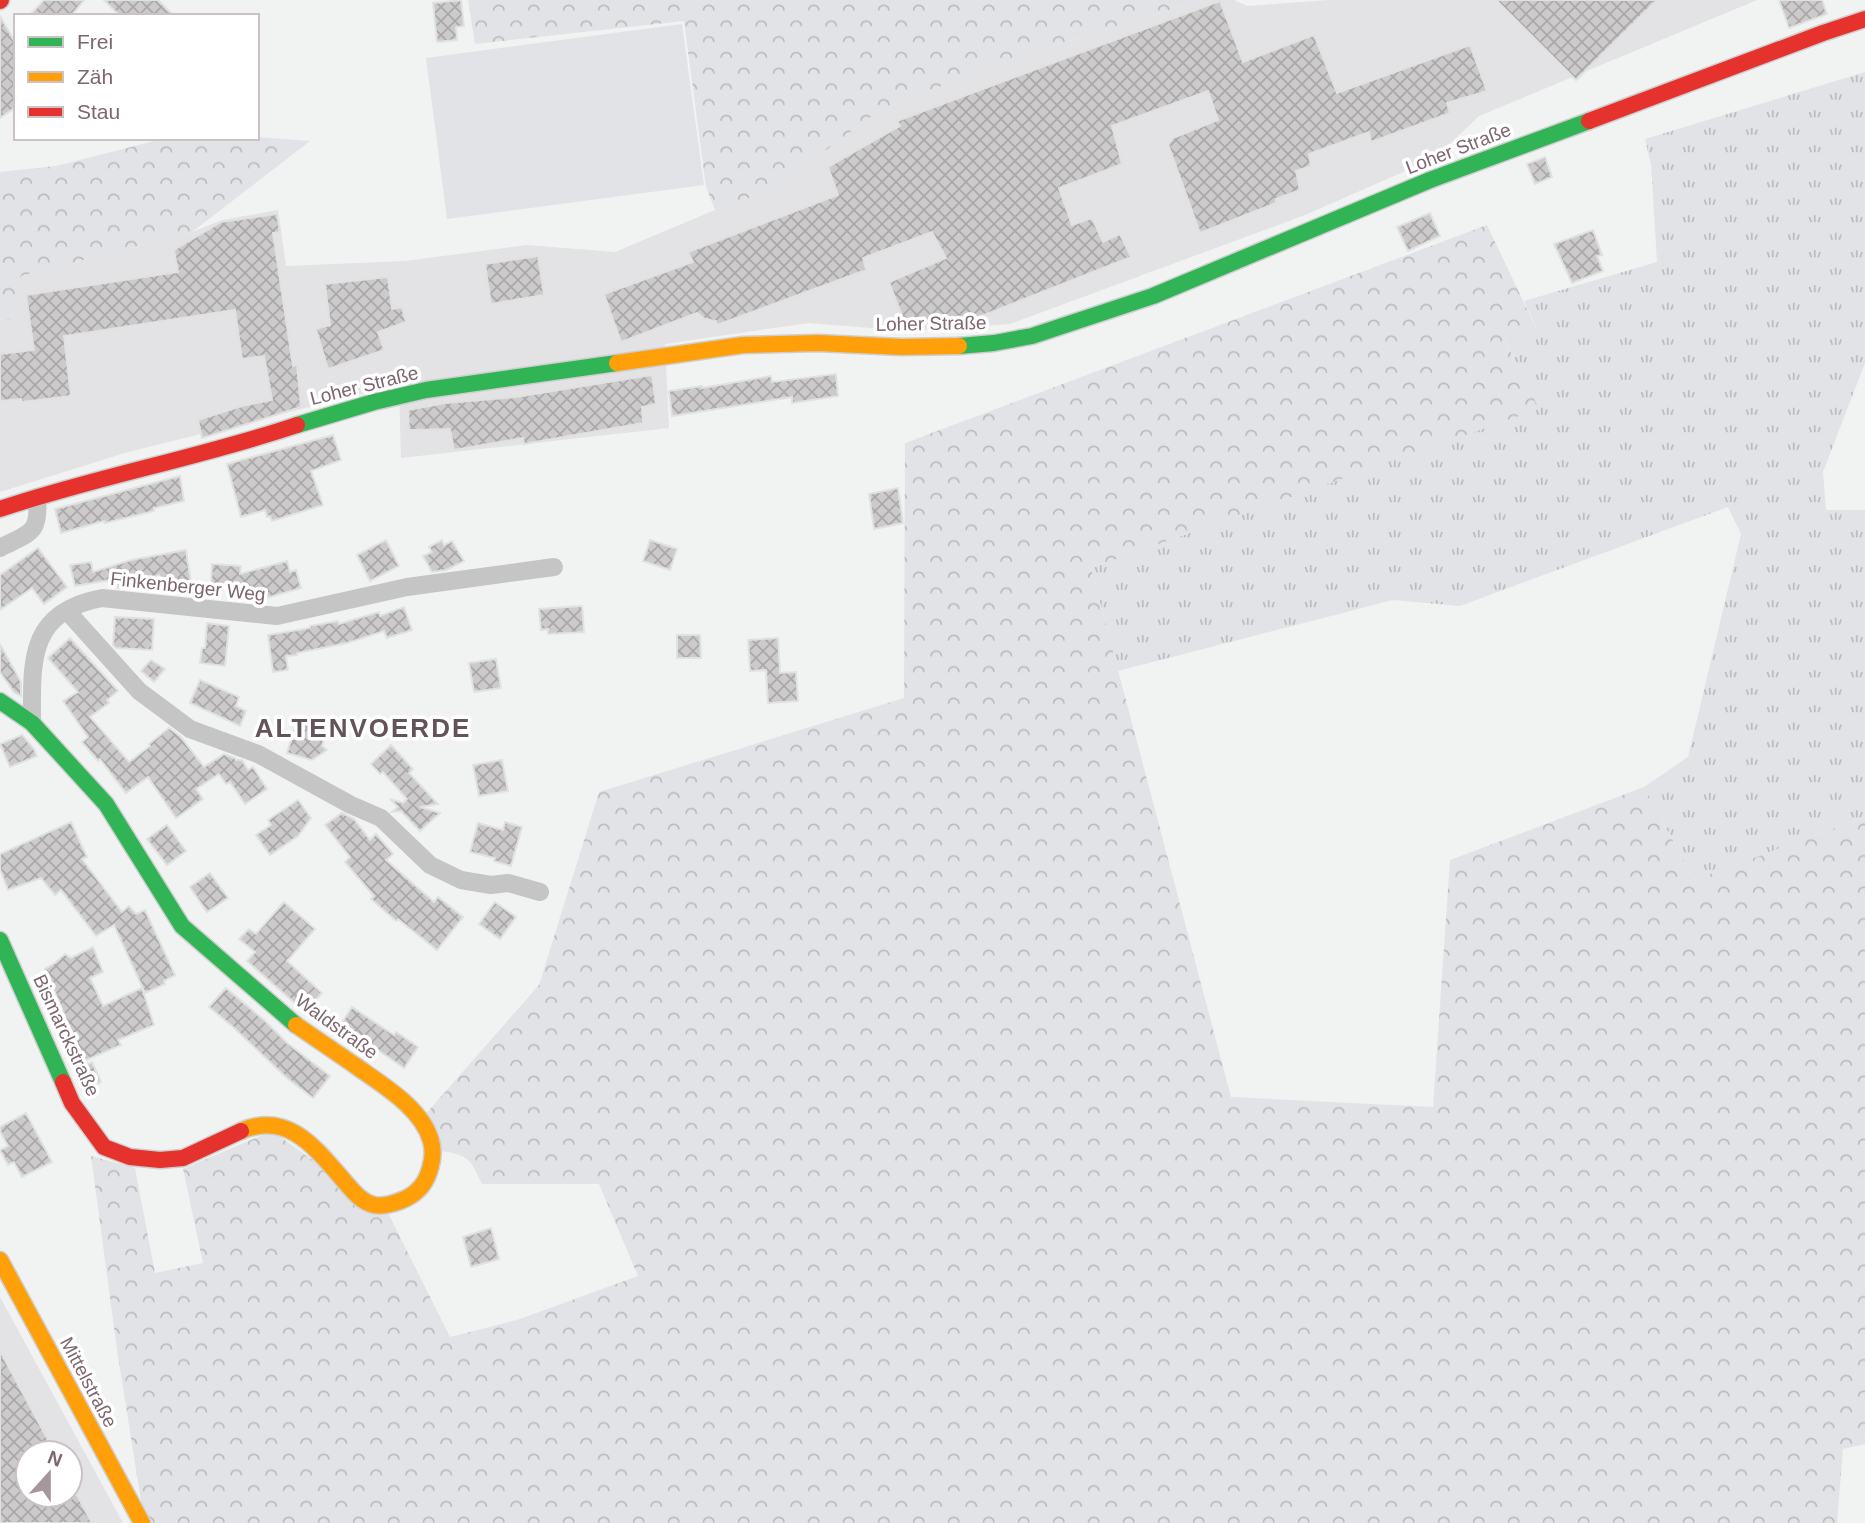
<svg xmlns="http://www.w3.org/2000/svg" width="1865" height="1523" font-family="Helvetica,sans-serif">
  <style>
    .built { fill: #e3e2e4; fill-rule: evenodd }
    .grass { fill: url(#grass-tufts) }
    .forest { fill: url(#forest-crowns) }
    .garden { fill: #e2e3e6 }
    .building { fill: url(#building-cross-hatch); stroke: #e0e2e2; stroke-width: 2 }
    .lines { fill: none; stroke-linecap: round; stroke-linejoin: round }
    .fast-casing { stroke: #cfcecf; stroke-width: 19 }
    .slow-casing { stroke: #cfcecf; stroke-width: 19 }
    .jam-casing { stroke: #cfcecf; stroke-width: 19 }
    .street { stroke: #c6c5c6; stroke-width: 18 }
    .fast { stroke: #30b455; stroke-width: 16 }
    .slow { stroke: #ff9f0a; stroke-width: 16 }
    .jam { stroke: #e5322d; stroke-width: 16 }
    .labels { text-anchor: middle; stroke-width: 7; stroke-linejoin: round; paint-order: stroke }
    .street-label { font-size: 19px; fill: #7d6670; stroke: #fff }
    .district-label { font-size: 26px; font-weight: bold; letter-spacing: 2px; fill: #63535a; stroke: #fff }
  </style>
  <defs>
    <pattern id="grass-tufts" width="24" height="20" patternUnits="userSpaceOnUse" patternTransform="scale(1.75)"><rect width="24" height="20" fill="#e2e3e6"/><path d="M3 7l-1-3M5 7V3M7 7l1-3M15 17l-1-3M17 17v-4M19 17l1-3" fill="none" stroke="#bcbcbf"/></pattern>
    <pattern id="forest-crowns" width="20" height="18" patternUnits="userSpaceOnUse" patternTransform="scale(1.75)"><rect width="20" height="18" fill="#e2e3e6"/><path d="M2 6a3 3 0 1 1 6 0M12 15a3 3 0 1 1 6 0" fill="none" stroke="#bcbcbf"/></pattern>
    <pattern id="building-cross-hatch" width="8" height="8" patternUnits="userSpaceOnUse" patternTransform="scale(1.75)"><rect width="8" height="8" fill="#cccacb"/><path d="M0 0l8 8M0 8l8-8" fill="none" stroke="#aba8a9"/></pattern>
  </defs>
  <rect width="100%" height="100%" fill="#f1f2f2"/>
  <g class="built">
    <path d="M1202,0h32l13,6 82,-6h428l-278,116 -44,42 -130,57 -295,109 -102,7 -99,-8 -144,21 4,84 -268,30 -2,-73 -271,67 -128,40v-171l12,-3 9,-42 171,-44 30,-12 56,-10 8,56 120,-5 120,-16 89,7 100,-42 57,-20 107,-79 125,-50z"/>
    <path d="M0,1297l123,226h-123zM28,1453h42v42h-42z"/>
  </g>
  <path class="grass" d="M1865,72v291l-42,109 3,38h39v307l-171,63 -50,-93 44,-30 53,-223 -13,-27 -268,99 -67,-6 -275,71 -27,-103 447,-159 -34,-72 32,-10 -12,-26 133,-39 -6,-97 -6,-26z"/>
  <g class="forest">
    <path d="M468,0h734l-198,61 -125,50 -107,79 -57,20 -9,-23 -22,-166 -209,23z"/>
    <path d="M257,137l53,4 -118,91 -171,44 -9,43 -12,2v-149l56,-6 110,-28z"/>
    <path d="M1487,225l49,103 -32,10 35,71 -448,159 140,529 202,10 17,-247 194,-73 50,93 171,-63v627l-22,5 -6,74h-1685l-10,-16 -25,-157 -26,-194 44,12 20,105 48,-10 -20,-94 89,-38 117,84 61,122 67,-17 121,-44 -39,-92h-117c-11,-24 -13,-29 -41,-33l-17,-35 115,-131 60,-193 305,-94 1,-255z"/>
  </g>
  <path class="garden" d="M682,24l22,161 -257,34 -21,-161z"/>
  <g class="building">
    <path d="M44,0h40l-13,16h-42z"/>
    <path d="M104,0h54l16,16h-54z"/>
    <path d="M461,0l3,26 -8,1 1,13 -20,2 -4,-39z"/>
    <path d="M1496,0h161l-81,80z"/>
    <path d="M1779,0h43l5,14 -38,14z"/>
    <path d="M1220,1l23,61 71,-27 23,58 133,-48 17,46 -40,12 3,10 -79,29 -2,-10 -60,22 2,12 -15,5 4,19 -24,9v4l-76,30 -32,-89 5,-6 45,-18 -10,-29 -96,35 10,38 -63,24 13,37 20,-7 11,24 17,-8 11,23 -160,63 3,9 -42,2 -3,-8 -21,8 -19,-49 57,-24 -14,-26 -69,26 3,12 -149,55 -1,-4 -11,-2 -8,-6 -76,29 -17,-48 89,-32 -5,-10 150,-57 -10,-28 72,-41 -3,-5z"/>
    <path d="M0,16l16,28v63l-16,11z"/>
    <path d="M1545,157l7,20 -17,7 -8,-20z"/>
    <path d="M1430,213l10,23 -32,15 -11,-24z"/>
    <path d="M277,214l3,18 -7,1 20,133 4,-1 4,42 -99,31 -4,-18 44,-14 30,-6 -8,-44 -22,3 -7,-49 -171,26 7,60 -49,6 -1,-3 -21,2v-47l34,-4 -8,-55 152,-23 -4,-22 47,-28z"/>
    <path d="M1593,230l9,25 -5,1 6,15 -31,12 -18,-39z"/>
    <path d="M538,256l6,39 -53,9 -6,-40z"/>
    <path d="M388,277l4,32 10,-2 4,15 -28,10 6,18 -56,19 -12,-40 14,-4 -5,-41z"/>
    <path d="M836,374l2,22 -46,7v-6l-120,19 -3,-25 33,-5v2l69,-12 1,6z"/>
    <path d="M652,375l4,29 -14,3 1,16 -119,21 -1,-6 -69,12 -4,-21 -41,1 -1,-20 38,-7 70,-6z"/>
    <path d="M333,435l8,25 -30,11 12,34 -51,16 -2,-5 -3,1 -2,-7 -24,7 -14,-53z"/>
    <path d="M180,476l4,25 -30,7v3l-49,12 -1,-2 -43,12 -6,-24z"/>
    <path d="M898,488l5,35 -29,6 -5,-35z"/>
    <path d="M386,540l13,26 -29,15 -13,-26z"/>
    <path d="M442,540l2,5 8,-4 12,20 -18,9 -14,2 -9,-16 9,-4 -3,-5z"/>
    <path d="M650,540l27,9 -7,21 -27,-9z"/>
    <path d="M38,548l29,39 -23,17 -12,-16 -32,22v-35z"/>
    <path d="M186,550l5,33 -30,5 -2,-13 -41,13 -2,-9 -41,7 -5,-21 21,-3 2,10 38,-12z"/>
    <path d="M287,561l3,11 6,-2 5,18 -38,11 -25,-3 1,-6 -38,-4 10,-3 1,-19 29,2 -1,8z"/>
    <path d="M582,606l2,26 -36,2v-5l-7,1 -2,-21z"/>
    <path d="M404,607l8,23 -25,8 -3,-7 -37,12 -50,10v2l-11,1 2,14 -15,2 -5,-37 42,-7v-2l28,-5 1,3 40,-12 1,4z"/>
    <path d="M115,617l39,2 -2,31 -36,-2 -3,-3z"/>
    <path d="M207,623l22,3 -4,40 -25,-3 2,-15h3z"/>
    <path d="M677,635h23l1,23h-24z"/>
    <path d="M70,638l48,53 -11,9 2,3 -19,14 39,45 21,-16 -1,-2 20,-16 11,8 24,31 20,-13 11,4 1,2h6l6,10 5,-3 14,22 -22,15 -15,-22 -4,2 -7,-10 -23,15 7,10 -27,19 -28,-41 -22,16 -26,-34 -2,2 -16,-19 6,-5 -25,-36 15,-9 -30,-34z"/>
    <path d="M778,638l2,35 16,-1 2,29 -30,2 -2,-33 -16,1 -2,-31z"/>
    <path d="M0,644l21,38v14l-7,-4 -14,-20z"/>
    <path d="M496,659l5,29 -27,4 -5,-29z"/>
    <path d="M151,660l14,9 -11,13 -13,-11z"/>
    <path d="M200,680l39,17 -3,9 10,5 -6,15 -50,-23z"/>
    <path d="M297,721l26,6 1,12 -2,7 5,4 -15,10 -25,-7z"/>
    <path d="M22,735l12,14 3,7 -27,11 -10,-23z"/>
    <path d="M391,745l22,24 -4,4 29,31 -18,3 20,6 -20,18 -19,-20 -9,1 6,-5 -8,-8 13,4 4,-4 -24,-27 -3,2 -9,-10z"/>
    <path d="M502,760l6,31 -29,5 -6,-31z"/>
    <path d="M298,800l13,18 -13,18 -28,19 -14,-20 15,-10 -3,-5z"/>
    <path d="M342,813l12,6 16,21 6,-6 17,20 -7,6 48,42 4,-5 25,20 -26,33 -39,-31 -2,2 -25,-22 3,-3 -29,-34 5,-5 -25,-32z"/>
    <path d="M71,822l16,35 -5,2 40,53 7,-6 7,8 9,-4 30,65 -11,6 1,3 -20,9 -31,-68 -18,11 -35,-46 -6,5 -14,-17 -33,12 -8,-21v-15z"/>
    <path d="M505,822l17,5 -11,39 -17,-5 1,-3 -25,-6 8,-29 25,7z"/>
    <path d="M167,825l19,26 -19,14 -20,-26z"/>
    <path d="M210,873l18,25 -21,14 -17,-25z"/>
    <path d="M284,902l31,27 -28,32 35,32 -17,19 -58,-51 8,-9 -16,-13 10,-10 7,5z"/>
    <path d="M495,902l21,15 -16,22 -21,-15z"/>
    <path d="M93,947l10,25 -13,6 13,28 39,-18 12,37 -36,15 3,5 -37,16 -39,-92 10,-6 10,-9 6,4z"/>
    <path d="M226,988l39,33 22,22 43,33 -17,22 -26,-20 -55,-52 -23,-19z"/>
    <path d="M352,1007l42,28 2,-3 22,15 -14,21 -36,-25 -2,4 -28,-18z"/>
    <path d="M92,1062l9,20 -14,6 -9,-19z"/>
    <path d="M26,1113l26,49 -30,15 -8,-15 -6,3 -8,-15 8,-4 -8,-15v-4z"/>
    <path d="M491,1228l8,31 -28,8 -8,-30z"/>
    <path d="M0,1351l55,102h-27v42h49l15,28h-92z"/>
  </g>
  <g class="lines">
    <g class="fast-casing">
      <g id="fast">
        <path d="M959,346l35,-3 38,-7 121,-40 277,-116 159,-59"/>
        <path d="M297,425l77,-23 52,-12 191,-27"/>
        <path d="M0,701l32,22 74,81 76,122 114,99"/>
        <path d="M0,940l63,142"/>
      </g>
    </g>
    <g class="slow-casing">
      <g id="slow">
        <path d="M617,363l126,-18 75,-2 83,4 58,-1"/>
        <path d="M241,1131c48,-21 76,19 104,51 8,9 16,20 29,23 9,2 18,-1 26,-4 14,-5 24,-14 29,-29 3,-9 5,-21 2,-31 -9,-34 -52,-58 -78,-77 -19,-13 -38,-26 -57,-39"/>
        <path d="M0,1260l142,263"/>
      </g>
    </g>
    <g class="jam-casing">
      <g id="jam">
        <path d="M0,1l1,-1"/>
        <path d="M1589,121l234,-88 42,-14"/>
        <path d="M0,509c98,-33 199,-51 297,-84"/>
        <path d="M63,1082l9,21 32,44 26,10 30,3 23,-2 58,-27"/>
      </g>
    </g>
    <g class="street">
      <path d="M0,548c30,-16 40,-13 37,-51"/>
      <path d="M67,611l72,80 51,38 68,25 93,51 30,13 49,47 31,15 30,5 17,-2 32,9"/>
      <path d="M32,723c0,-61 -5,-111 70,-125l175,18 130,-29 147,-20"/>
    </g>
    <use href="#fast" class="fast"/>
    <use href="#slow" class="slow"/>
    <use href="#jam" class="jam"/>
  </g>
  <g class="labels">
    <g class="street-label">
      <text transform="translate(1458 148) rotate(-21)" y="7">Loher Straße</text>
      <text transform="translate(931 323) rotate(-1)" y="7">Loher Straße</text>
      <text transform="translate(364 385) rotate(-14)" y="7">Loher Straße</text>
      <text transform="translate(188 586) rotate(6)" y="7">Finkenberger Weg</text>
      <text transform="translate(337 1026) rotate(36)" y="7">Waldstraße</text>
      <text transform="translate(67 1035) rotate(65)" y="7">Bismarckstraße</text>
      <text transform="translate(89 1382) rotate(62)" y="7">Mittelstraße</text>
    </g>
    <g class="district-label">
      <text x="363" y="737">ALTENVOERDE</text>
    </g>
  </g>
  <rect x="14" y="14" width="245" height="126" fill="#ffffff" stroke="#cbc2c6" stroke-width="2"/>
  <rect x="28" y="37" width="35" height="10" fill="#30b455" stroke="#cbc2c6" stroke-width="2"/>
  <text x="77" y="49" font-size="21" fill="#7d6670">Frei</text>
  <rect x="28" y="72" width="35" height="10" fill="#ff9f0a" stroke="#cbc2c6" stroke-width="2"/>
  <text x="77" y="84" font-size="21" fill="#7d6670">Zäh</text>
  <rect x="28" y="107" width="35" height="10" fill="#e5322d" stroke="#cbc2c6" stroke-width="2"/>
  <text x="77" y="119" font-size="21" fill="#7d6670">Stau</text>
  <g transform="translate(49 1474) rotate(21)"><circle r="33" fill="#ffffff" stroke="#cbc2c6" stroke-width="2"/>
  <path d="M0-5L12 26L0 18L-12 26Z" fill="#a6979e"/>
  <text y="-10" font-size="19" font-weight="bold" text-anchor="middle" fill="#7d6670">N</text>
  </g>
</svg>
